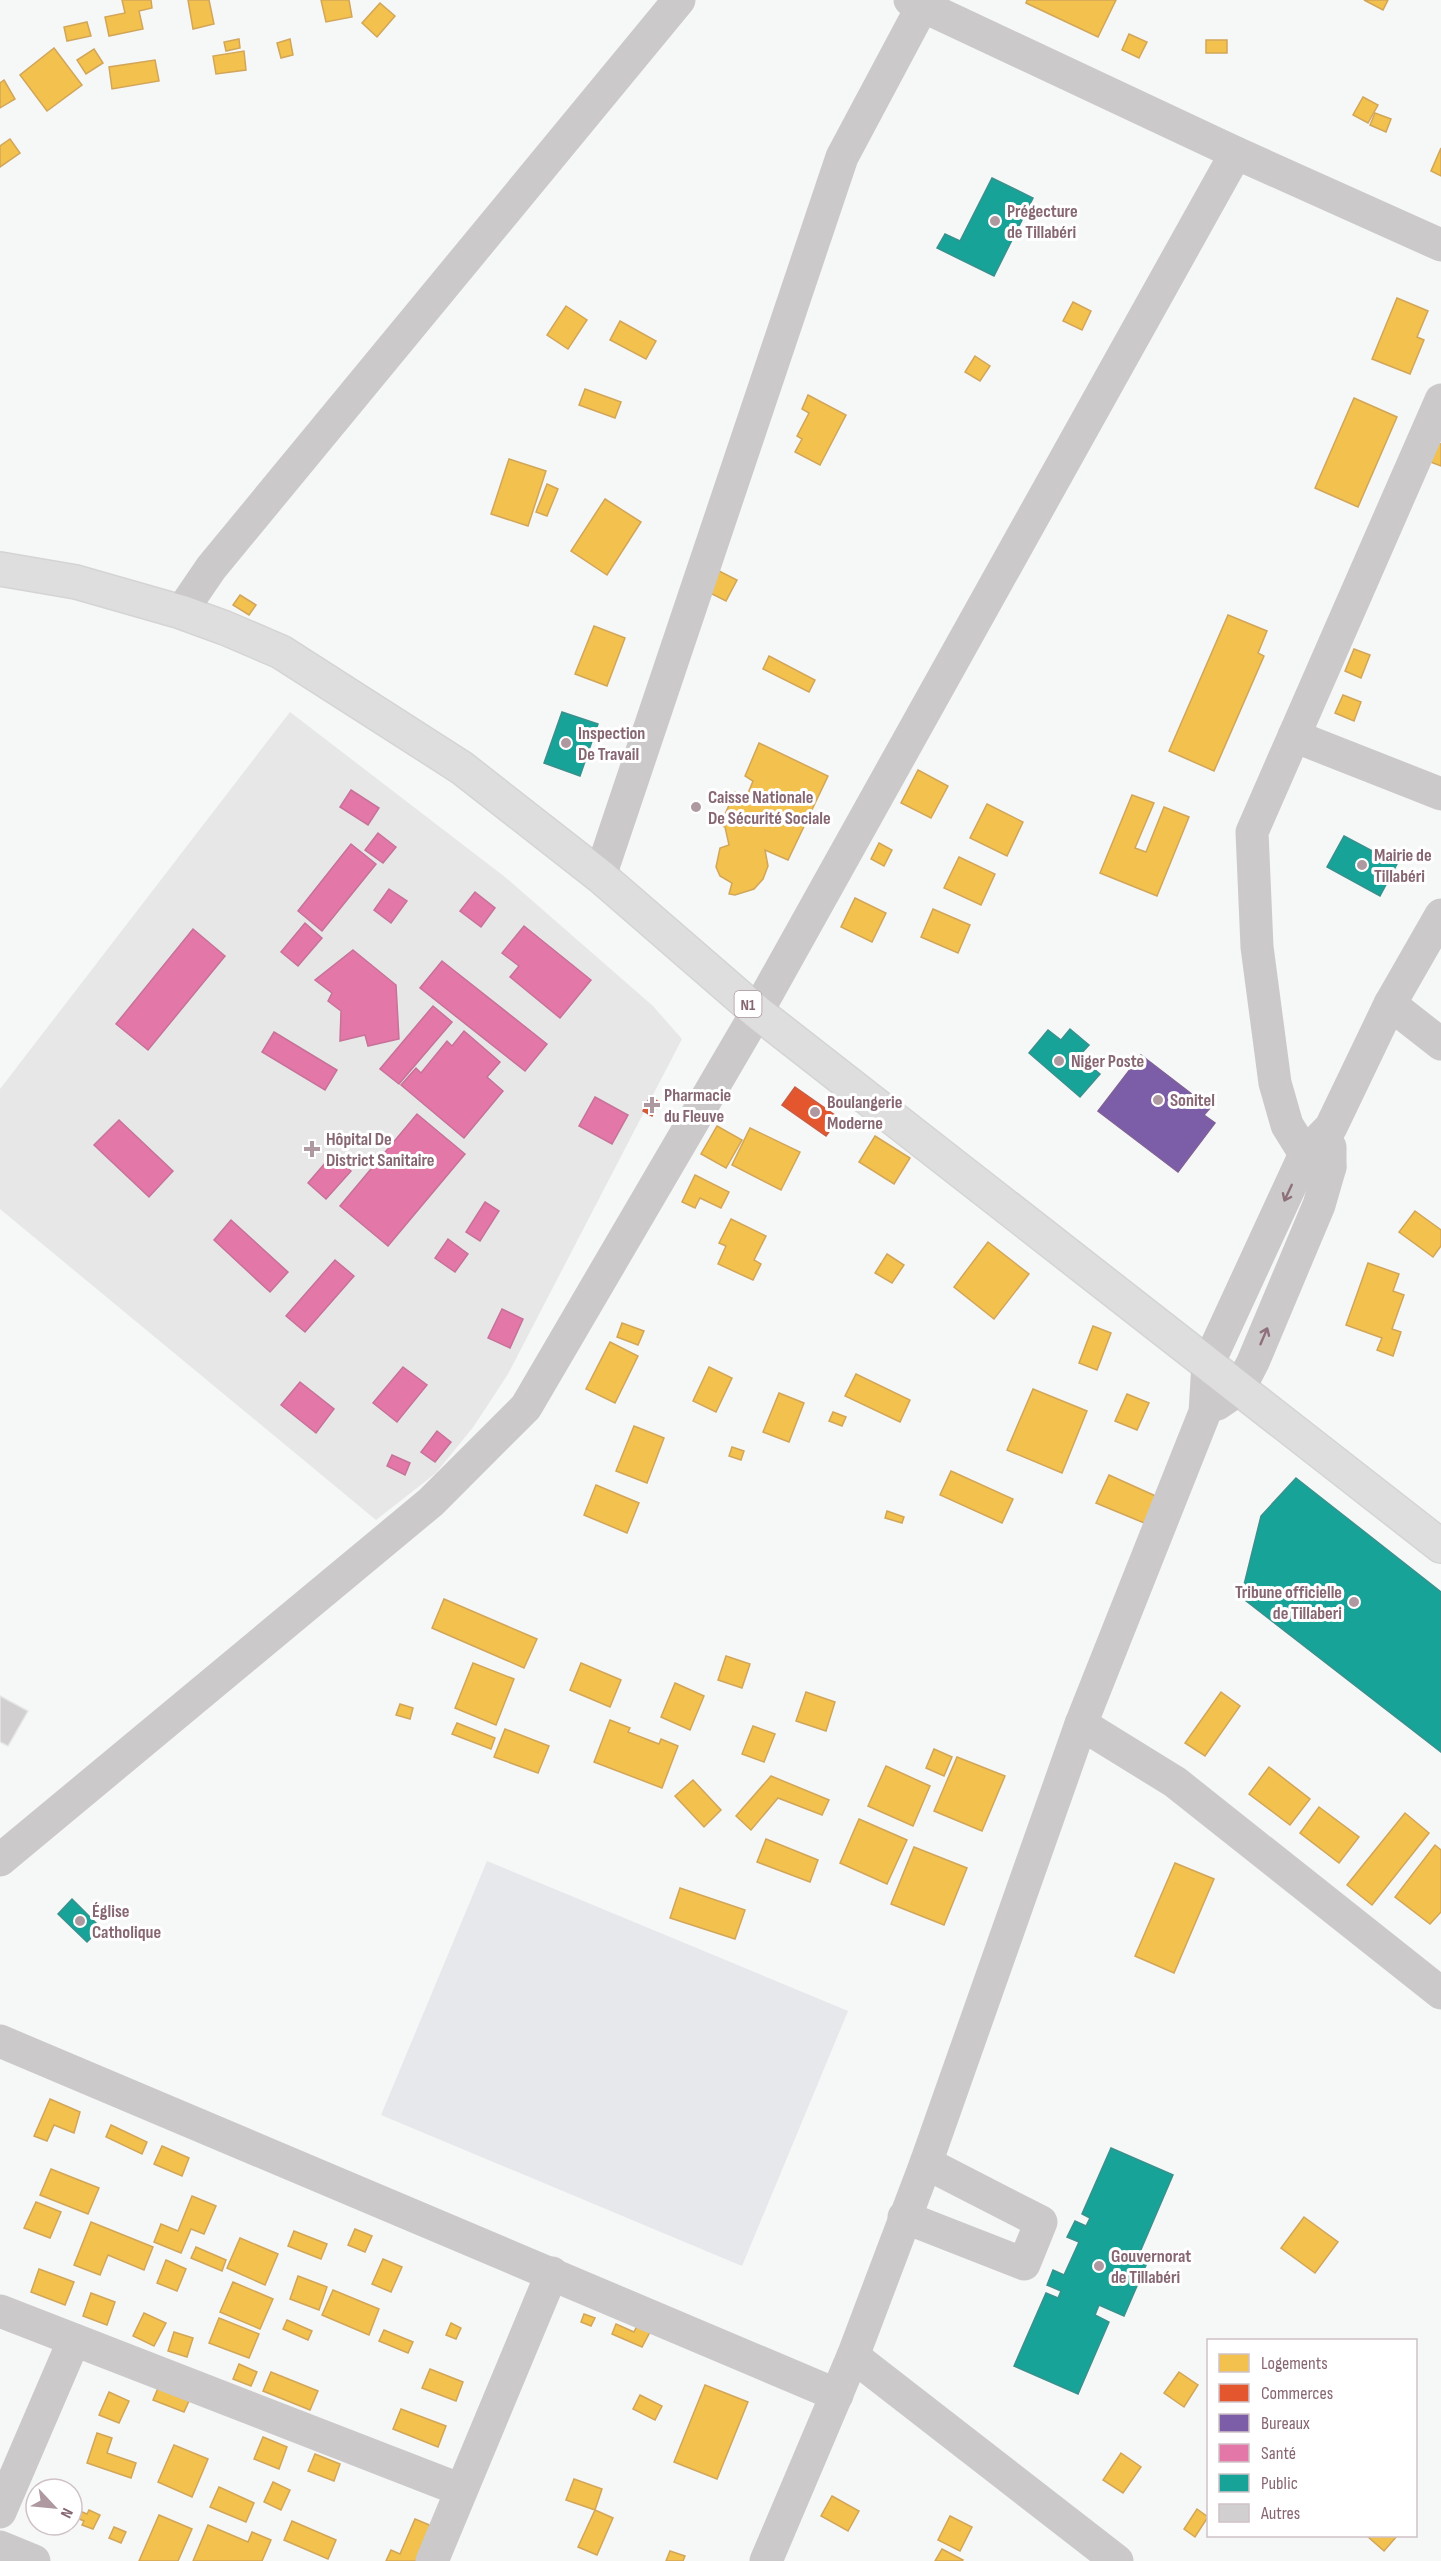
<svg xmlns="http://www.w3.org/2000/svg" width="1441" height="2561" font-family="'Sofia Sans Condensed',sans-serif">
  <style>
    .built { fill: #e8e7e8 }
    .green { fill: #e6e8eb }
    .homes { fill: #f2c14e; stroke: #d2a659; stroke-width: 1.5 }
    .shops { fill: #e4572e; stroke: #c85c43; stroke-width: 1.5 }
    .offices { fill: #7b5ea7; stroke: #7f6097; stroke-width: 1.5 }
    .health { fill: #e377a8; stroke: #c77298; stroke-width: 1.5 }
    .public { fill: #17a398; stroke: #39918d; stroke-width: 1.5 }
    .building { fill: #d1cfd0; stroke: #e6e6e6; stroke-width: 1.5 }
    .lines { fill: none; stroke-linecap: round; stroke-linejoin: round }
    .major-casing { stroke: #d5d4d4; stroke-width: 36 }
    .minor { stroke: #ccc9ca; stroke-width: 33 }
    .major { stroke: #dfdede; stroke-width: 33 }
    .oneway { stroke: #8e707c }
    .poi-dot { fill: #ae99a1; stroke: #fff; stroke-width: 2 }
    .labels { text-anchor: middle; stroke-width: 6; stroke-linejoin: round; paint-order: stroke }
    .shield { fill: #fff; stroke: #ab949d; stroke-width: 1.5 }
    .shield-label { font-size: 16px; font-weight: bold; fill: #876673 }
    .poi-label { font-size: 18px; font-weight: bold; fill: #876673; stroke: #fff; text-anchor: start }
  </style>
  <rect width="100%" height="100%" fill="#f6f7f7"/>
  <path class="built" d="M290,712l215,165 148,129 29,33 -174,335 -34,52 -38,47 -60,47 -376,-311v-120z"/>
  <path class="green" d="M487,1861l361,150 -106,255 -361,-151z"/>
  <g class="homes">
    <path d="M122,0h29l1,8 -13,3 4,18 -34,7 -4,-19 20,-4z"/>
    <path d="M188,0h21l5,24 -21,5z"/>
    <path d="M321,0h28l3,17 -26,5z"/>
    <path d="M1027,0h89l-18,37 -72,-34z"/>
    <path d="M1364,0h24l-5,10z"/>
    <path d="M380,3l15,13 -18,21 -15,-14z"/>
    <path d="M87,22l4,14 -24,5 -3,-14z"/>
    <path d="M1129,34l18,8 -8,16 -17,-8z"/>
    <path d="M239,39l1,9 -14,3 -2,-9z"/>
    <path d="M290,39l3,16 -12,3 -4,-15z"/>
    <rect x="1206" y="40" width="21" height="13"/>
    <path d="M54,48l28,37 -35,26 -27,-36z"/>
    <path d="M94,49l9,14 -17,11 -9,-14z"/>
    <path d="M244,51l2,19 -30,4 -3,-18z"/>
    <path d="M155,60l4,21 -47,8 -3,-22z"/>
    <path d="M4,80l11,19 -15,9v-25z"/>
    <path d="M1363,97l15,8 -10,18 -15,-8z"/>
    <path d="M1375,113l16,6 -5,13 -16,-7z"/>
    <path d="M10,139l10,14 -20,14v-21z"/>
    <path d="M1441,148v28l-10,-5z"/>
    <path d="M1397,298l31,13 -11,26 7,3 -14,34 -38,-15z"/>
    <path d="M1073,302l18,9 -9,19 -19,-9z"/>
    <path d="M566,306l21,14 -19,29 -21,-14z"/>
    <path d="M620,321l36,20 -10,18 -36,-19z"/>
    <path d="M975,356l15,10 -10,15 -15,-9z"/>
    <path d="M585,389l36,13 -6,16 -36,-13z"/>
    <path d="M808,395l38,20 -26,50 -25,-13 7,-13 -5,-3 12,-23 -7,-4z"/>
    <path d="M1354,398l43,19 -39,90 -43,-19z"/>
    <path d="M1436,442l5,2v22l-13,-5z"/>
    <path d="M509,459l37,12 -18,55 -37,-12z"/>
    <path d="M547,484l11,5 -11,27 -11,-4z"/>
    <path d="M605,499l36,23 -34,53 -36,-24z"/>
    <path d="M719,571l18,9 -11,21 -18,-9z"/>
    <path d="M240,595l16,10 -7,10 -16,-10z"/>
    <path d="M1228,615l39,16 -9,22 6,3 -50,115 -45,-20z"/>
    <path d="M594,626l31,12 -18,48 -32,-12z"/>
    <path d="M1354,649l16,6 -9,23 -16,-7z"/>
    <path d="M769,656l46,24 -6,12 -46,-23z"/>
    <path d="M1343,695l18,7 -7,19 -19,-8z"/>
    <path d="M759,743l69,33 -40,84 -23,-10 3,16 -5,13 -9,10 -19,6 -6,-1 3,-11 -12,-7 -4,-9 4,-19 9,-3 -4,-18 -5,-2 15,-33 11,6 7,-17 -8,-5z"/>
    <path d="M918,770l30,16 -17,32 -30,-15z"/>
    <path d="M1132,795l22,8 -19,45 11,4 18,-45 25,10 -32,79 -57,-23z"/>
    <path d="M987,804l36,18 -16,34 -37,-18z"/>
    <path d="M879,843l13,7 -8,16 -13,-7z"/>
    <path d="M959,857l36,17 -14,31 -37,-17z"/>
    <path d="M855,898l31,15 -14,29 -31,-15z"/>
    <path d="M933,909l37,16 -12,28 -37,-16z"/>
    <path d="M717,1126l25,14 -16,28 -25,-14z"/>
    <path d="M750,1128l50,24 -19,38 -49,-25z"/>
    <path d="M875,1136l35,22 -16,26 -35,-22z"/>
    <path d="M695,1175l34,17 -8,16 -21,-10 -5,10 -13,-6z"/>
    <path d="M1415,1211l26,19v16l-8,11 -34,-25z"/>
    <path d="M731,1219l35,17 -12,24 7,4 -8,16 -35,-16 8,-18 -7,-3z"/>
    <path d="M988,1242l41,32 -35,45 -40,-32z"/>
    <path d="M887,1254l17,11 -12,18 -17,-10z"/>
    <path d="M1368,1263l31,11 -6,17 11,4 -12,34 9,3 -8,24 -16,-6 5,-12 -36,-13z"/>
    <path d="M622,1323l22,8 -6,14 -21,-8z"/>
    <path d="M1093,1326l18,7 -14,37 -18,-7z"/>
    <path d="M610,1342l28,14 -23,47 -29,-14z"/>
    <path d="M709,1367l23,11 -16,34 -23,-11z"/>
    <path d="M856,1374l54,26 -10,22 -55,-26z"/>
    <path d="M1033,1389l54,22 -25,62 -55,-23z"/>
    <path d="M779,1393l25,10 -15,39 -26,-10z"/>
    <path d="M1127,1394l22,9 -12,27 -22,-9z"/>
    <path d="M833,1412l13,5 -4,9 -13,-5z"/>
    <path d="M634,1426l30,12 -17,45 -31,-12z"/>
    <path d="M732,1447l12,4 -3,9 -12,-4z"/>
    <path d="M951,1471l62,28 -11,24 -62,-28z"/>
    <path d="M1109,1475l51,23 -11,27 -53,-22z"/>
    <path d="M596,1485l43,18 -12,30 -43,-18z"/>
    <path d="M887,1511l17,6 -2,6 -17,-5z"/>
    <path d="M444,1599l93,40 -13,29 -92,-40z"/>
    <path d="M726,1656l24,8 -8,24 -24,-8z"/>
    <path d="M473,1663l41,16 -18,46 -41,-17z"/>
    <path d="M581,1663l40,17 -11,27 -40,-17z"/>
    <path d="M675,1683l29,13 -14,34 -29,-13z"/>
    <path d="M806,1692l29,10 -9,29 -30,-10z"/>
    <path d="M1221,1692l19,14 -35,50 -20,-13z"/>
    <path d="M400,1704l13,4 -3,11 -14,-4z"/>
    <path d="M610,1720l20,8 -2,4 31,12 2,-5 17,7 -16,42 -68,-26z"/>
    <path d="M457,1723l38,15 -4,11 -39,-15z"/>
    <path d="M753,1726l22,8 -11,28 -22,-8z"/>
    <path d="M505,1729l44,17 -11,27 -44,-16z"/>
    <path d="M934,1749l18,8 -8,19 -18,-8z"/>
    <path d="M957,1757l48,19 -23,55 -48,-20z"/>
    <path d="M886,1766l44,20 -17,40 -45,-20z"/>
    <path d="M1269,1767l41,32 -20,26 -41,-31z"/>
    <path d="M771,1776l58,24 -7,15 -44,-17 -27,32 -15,-14z"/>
    <path d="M693,1780l28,30 -17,17 -29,-31z"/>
    <path d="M1319,1807l40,30 -20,26 -39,-30z"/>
    <path d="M1405,1813l24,20 -57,72 -25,-20z"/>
    <path d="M859,1819l48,21 -20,44 -47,-21z"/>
    <path d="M766,1839l52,21 -8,22 -53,-20z"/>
    <path d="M1435,1845l6,5v62l-11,12 -35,-27z"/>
    <path d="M914,1847l53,21 -23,57 -53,-21z"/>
    <path d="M1175,1863l39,16 -40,94 -39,-17z"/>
    <path d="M680,1888l65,22 -10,29 -65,-21z"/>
    <path d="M50,2099l30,13 -6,21 -20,-8 -7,16 -13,-5z"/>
    <path d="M111,2125l36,17 -5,12 -36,-17z"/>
    <path d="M162,2146l27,12 -7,18 -28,-12z"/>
    <path d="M51,2169l48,19 -11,26 -48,-19z"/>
    <path d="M192,2196l24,10 -12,28 -13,-5 -10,24 -27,-11 7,-18 17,7z"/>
    <path d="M36,2202l25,10 -11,26 -26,-10z"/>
    <path d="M1304,2217l34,25 -23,31 -34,-25z"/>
    <path d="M91,2222l62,25 -9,23 -36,-15 -8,20 -26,-10z"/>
    <path d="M355,2229l17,7 -7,16 -17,-7z"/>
    <path d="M294,2231l33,13 -6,15 -33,-13z"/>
    <path d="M240,2238l38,16 -13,31 -38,-17z"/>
    <path d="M196,2247l30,13 -4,11 -31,-13z"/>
    <path d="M383,2259l19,8 -11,25 -19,-8z"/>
    <path d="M166,2260l20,9 -9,22 -20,-8z"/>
    <path d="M39,2269l35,13 -9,23 -34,-13z"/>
    <path d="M298,2276l29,11 -8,23 -29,-11z"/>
    <path d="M233,2282l40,17 -13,30 -40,-17z"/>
    <path d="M333,2290l46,19 -10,26 -47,-20z"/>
    <path d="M91,2293l24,9 -8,23 -24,-9z"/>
    <path d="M144,2313l22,10 -12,23 -21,-10z"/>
    <path d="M584,2314l11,4 -4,8 -10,-4z"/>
    <path d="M219,2318l40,16 -10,24 -40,-15z"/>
    <path d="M287,2320l25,11 -4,9 -25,-11z"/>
    <path d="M451,2323l10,5 -5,11 -10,-4z"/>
    <path d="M616,2324l18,8 3,-6 13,6 -8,15 -30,-13z"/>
    <path d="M384,2330l29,12 -5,11 -29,-12z"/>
    <path d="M174,2332l19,6 -6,19 -19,-6z"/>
    <path d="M239,2364l18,8 -6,14 -18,-7z"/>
    <path d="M430,2369l33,13 -7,19 -34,-13z"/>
    <path d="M271,2372l47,19 -8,19 -47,-19z"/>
    <path d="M1179,2372l19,13 -14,22 -20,-14z"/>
    <path d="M705,2385l43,17 -31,77 -43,-17z"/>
    <path d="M158,2388l31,13 -5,11 -31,-12z"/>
    <path d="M109,2392l20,9 -10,22 -20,-8z"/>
    <path d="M640,2395l22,11 -7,14 -22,-11z"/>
    <path d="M401,2409l45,17 -8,21 -45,-18z"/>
    <path d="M97,2433l15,5 -5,15 29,10 -5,15 -44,-15z"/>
    <path d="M263,2437l24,10 -8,22 -25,-10z"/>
    <path d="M174,2445l34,14 -16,38 -34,-15z"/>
    <path d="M1121,2453l20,14 -18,26 -20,-13z"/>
    <path d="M315,2454l25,10 -6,17 -26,-10z"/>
    <path d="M574,2479l28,10 -7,21 -29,-10z"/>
    <path d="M273,2482l17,8 -9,20 -17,-8z"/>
    <path d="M219,2487l35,16 -8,19 -36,-15z"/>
    <path d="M832,2496l27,15 -11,20 -27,-15z"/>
    <path d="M1197,2509l11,8 -13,20 -11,-8z"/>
    <path d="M89,2510l11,5 -7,14 -11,-4 2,-4 -7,-3 3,-7 7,3z"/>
    <path d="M595,2510l18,8 -16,37 -19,-8z"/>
    <path d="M159,2515l33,14 -14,32h-39z"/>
    <path d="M950,2516l22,11 -12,24 -22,-11z"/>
    <path d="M415,2519l19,8 -15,34h-33l5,-11 9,4z"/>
    <path d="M292,2521l44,19 -8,19 -44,-19z"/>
    <path d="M208,2525l40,17 4,-10 19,8 -9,21h-69z"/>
    <path d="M114,2527l12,5 -5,11 -12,-5z"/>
    <path d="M1367,2536h30l-13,15z"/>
    <path d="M942,2549l21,11 -1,1h-27z"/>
    <path d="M670,2551l15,5 -2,5h-17z"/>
  </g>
  <g class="shops">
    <path d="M795,1087l44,31 -13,18 -44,-31z"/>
    <path d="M650,1097l9,5 -7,14 -9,-5z"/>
  </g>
  <path class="offices" d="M1141,1055l69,53 -6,7 11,8 -37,49 -80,-61z"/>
  <g class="health">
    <path d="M351,790l28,18 -11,17 -28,-18z"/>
    <path d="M378,833l18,14 -13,16 -18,-13z"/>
    <path d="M351,844l25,20 -54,67 -24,-20z"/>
    <path d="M389,889l18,12 -16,22 -17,-13z"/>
    <path d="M475,892l20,16 -14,19 -21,-16z"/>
    <path d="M305,923l17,15 -24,28 -17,-14z"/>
    <path d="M524,926l67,54 -31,38 -50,-41 9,-11 -17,-13z"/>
    <path d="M193,929l32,27 -77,94 -32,-26z"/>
    <path d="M353,950l43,35 3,54 -31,7 -3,-11 -25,6 1,-30 -13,-10 4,-8 -17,-13z"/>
    <path d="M442,961l105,83 -22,27 -105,-83z"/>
    <path d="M433,1006l19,16 -53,62 -19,-15z"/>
    <path d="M464,1031l36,31 -13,15 16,14 -39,47 -63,-53 15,-17 5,5 26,-32 5,5z"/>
    <path d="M274,1032l63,38 -12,20 -63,-38z"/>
    <path d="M595,1097l33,18 -16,29 -33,-18z"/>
    <path d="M417,1114l48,40 -77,92 -48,-40z"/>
    <path d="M119,1120l54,51 -24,26 -55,-52z"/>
    <path d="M332,1155l19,16 -25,28 -18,-16z"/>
    <path d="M485,1202l14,9 -19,30 -14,-9z"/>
    <path d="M231,1220l57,52 -18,20 -56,-52z"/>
    <path d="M448,1239l20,15 -13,18 -20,-14z"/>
    <path d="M335,1260l19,16 -49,56 -19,-16z"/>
    <path d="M502,1309l21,10 -13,29 -22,-10z"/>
    <path d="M403,1367l24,18 -30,37 -24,-19z"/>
    <path d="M300,1382l34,27 -18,24 -35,-28z"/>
    <path d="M437,1431l14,11 -16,20 -14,-10z"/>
    <path d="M392,1455l18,8 -5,12 -18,-9z"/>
  </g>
  <g class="public">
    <path d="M992,178l41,20 -39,78 -57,-28 8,-14 15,7z"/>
    <path d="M562,712l36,12 -18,52 -36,-13z"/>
    <path d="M1344,836l53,28 -17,32 -53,-29z"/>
    <path d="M1070,1029l19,16 -10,11 21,18 -20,23 -51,-44 19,-23 13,10z"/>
    <path d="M1296,1478l145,114v160l-200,-155 20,-81z"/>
    <path d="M72,1899l29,29 -14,14 -29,-28z"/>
    <path d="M1111,2148l62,27 -33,77 10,4 -26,60 -25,-11 -4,10 14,7 -31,72 -64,-28 32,-73 12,5 3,-7 -14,-6 6,-15 11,5 15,-33 -12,-5 8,-16 11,5 4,-8 -8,-4z"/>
  </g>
  <path class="building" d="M0,1696l28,15 -20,35 -8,-4z"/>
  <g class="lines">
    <g class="major-casing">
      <path id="major" d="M0,569l76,13 105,30 44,16 56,24 181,116 138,108 157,136 684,534"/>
    </g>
    <g class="minor">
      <path d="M910,0l326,153 205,92"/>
      <path d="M181,612l30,-44 468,-568"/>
      <path d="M1294,736l147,58"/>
      <path d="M600,876l242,-719 81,-152"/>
      <path d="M1390,1004l51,40"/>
      <path d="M1330,1167l-25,-13 -18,-29 -12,-42 -18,-136 -5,-115 189,-432"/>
      <path d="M1217,1404l22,-15 14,-27 66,-157 11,-38v-20"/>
      <path d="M1081,1724l94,58 266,211"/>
      <path d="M0,1860l431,-358 95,-95 231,-395 479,-859"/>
      <path d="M0,2041l837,354"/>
      <path d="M904,2217l120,47 17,-42 -115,-59"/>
      <path d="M0,2311l461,179"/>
      <path d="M853,2356l264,205"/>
      <path d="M0,2512l74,-172"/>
      <path d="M0,2547l34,14"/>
      <path d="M432,2561l120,-288"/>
      <path d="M766,2561l87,-205 73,-193 155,-439 124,-312 3,-48 97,-210 26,-27 59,-123 51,-89"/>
    </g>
    <use href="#major" class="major"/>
  </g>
  <defs><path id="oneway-shaft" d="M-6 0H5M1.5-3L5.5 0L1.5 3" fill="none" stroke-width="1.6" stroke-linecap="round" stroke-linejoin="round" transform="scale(1.5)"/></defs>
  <g class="oneway">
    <use href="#oneway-shaft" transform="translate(1288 1193) rotate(115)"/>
    <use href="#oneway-shaft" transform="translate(1264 1336) rotate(-67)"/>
  </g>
  <g class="poi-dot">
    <circle cx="995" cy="221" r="6"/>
    <circle cx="566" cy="743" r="6"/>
    <circle cx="696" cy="807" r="6"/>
    <circle cx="1362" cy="865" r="6"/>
    <circle cx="1059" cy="1061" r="6"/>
    <circle cx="1158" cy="1100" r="6"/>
    <path d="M649 1096h6v6h6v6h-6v6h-6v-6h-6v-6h6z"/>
    <circle cx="815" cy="1112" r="6"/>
    <path d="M309 1140h6v6h6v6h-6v6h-6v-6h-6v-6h6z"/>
    <circle cx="1354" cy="1602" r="6"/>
    <circle cx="80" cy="1921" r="6"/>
    <circle cx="1099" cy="2266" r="6"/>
  </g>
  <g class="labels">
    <rect class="shield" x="734.5" y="991" width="27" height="26" rx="4.5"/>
    <g class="shield-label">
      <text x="748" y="1010">N1</text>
    </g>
    <g class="poi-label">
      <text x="1007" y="217">Prégecture<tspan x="1007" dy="21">de Tillabéri</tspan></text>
      <text x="578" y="739">Inspection<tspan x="578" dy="21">De Travail</tspan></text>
      <text x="708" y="803">Caisse Nationale<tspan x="708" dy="21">De Sécurité Sociale</tspan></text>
      <text x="1374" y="861">Mairie de<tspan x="1374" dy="21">Tillabéri</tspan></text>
      <text x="1071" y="1067">Niger Poste</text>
      <text x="664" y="1101">Pharmacie<tspan x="664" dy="21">du Fleuve</tspan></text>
      <text x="1170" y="1106">Sonitel</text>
      <text x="827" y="1108">Boulangerie<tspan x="827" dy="21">Moderne</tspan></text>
      <text x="326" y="1145">Hôpital De<tspan x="326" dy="21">District Sanitaire</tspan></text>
      <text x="1342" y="1598" text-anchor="end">Tribune officielle<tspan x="1342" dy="21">de Tillaberi</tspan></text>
      <text x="92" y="1917">Église<tspan x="92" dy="21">Catholique</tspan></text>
      <text x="1111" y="2262">Gouvernorat<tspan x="1111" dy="21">de Tillabéri</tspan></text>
    </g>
  </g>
  <rect x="1207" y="2339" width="210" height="198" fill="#ffffff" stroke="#cfc2c7" stroke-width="1.5"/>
  <rect x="1219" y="2354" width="30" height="18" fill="#f2c14e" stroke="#cfc2c7" stroke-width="1.5"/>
  <text x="1261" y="2369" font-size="18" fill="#876673">Logements</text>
  <rect x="1219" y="2384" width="30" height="18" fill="#e4572e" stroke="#cfc2c7" stroke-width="1.5"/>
  <text x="1261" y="2399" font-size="18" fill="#876673">Commerces</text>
  <rect x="1219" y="2414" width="30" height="18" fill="#7b5ea7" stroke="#cfc2c7" stroke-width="1.5"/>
  <text x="1261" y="2429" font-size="18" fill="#876673">Bureaux</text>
  <rect x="1219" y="2444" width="30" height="18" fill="#e377a8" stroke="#cfc2c7" stroke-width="1.5"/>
  <text x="1261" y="2459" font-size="18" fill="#876673">Santé</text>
  <rect x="1219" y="2474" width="30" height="18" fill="#17a398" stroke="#cfc2c7" stroke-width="1.5"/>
  <text x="1261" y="2489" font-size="18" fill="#876673">Public</text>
  <rect x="1219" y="2504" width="30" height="18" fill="#d1cfd0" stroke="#cfc2c7" stroke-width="1.5"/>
  <text x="1261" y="2519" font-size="18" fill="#876673">Autres</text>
  <g transform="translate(54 2507) rotate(116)"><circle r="28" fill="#ffffff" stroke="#cfc2c7" stroke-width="1.5"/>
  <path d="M0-4.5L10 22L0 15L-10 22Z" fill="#ae99a1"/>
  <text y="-9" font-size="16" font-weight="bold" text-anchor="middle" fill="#876673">N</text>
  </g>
</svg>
